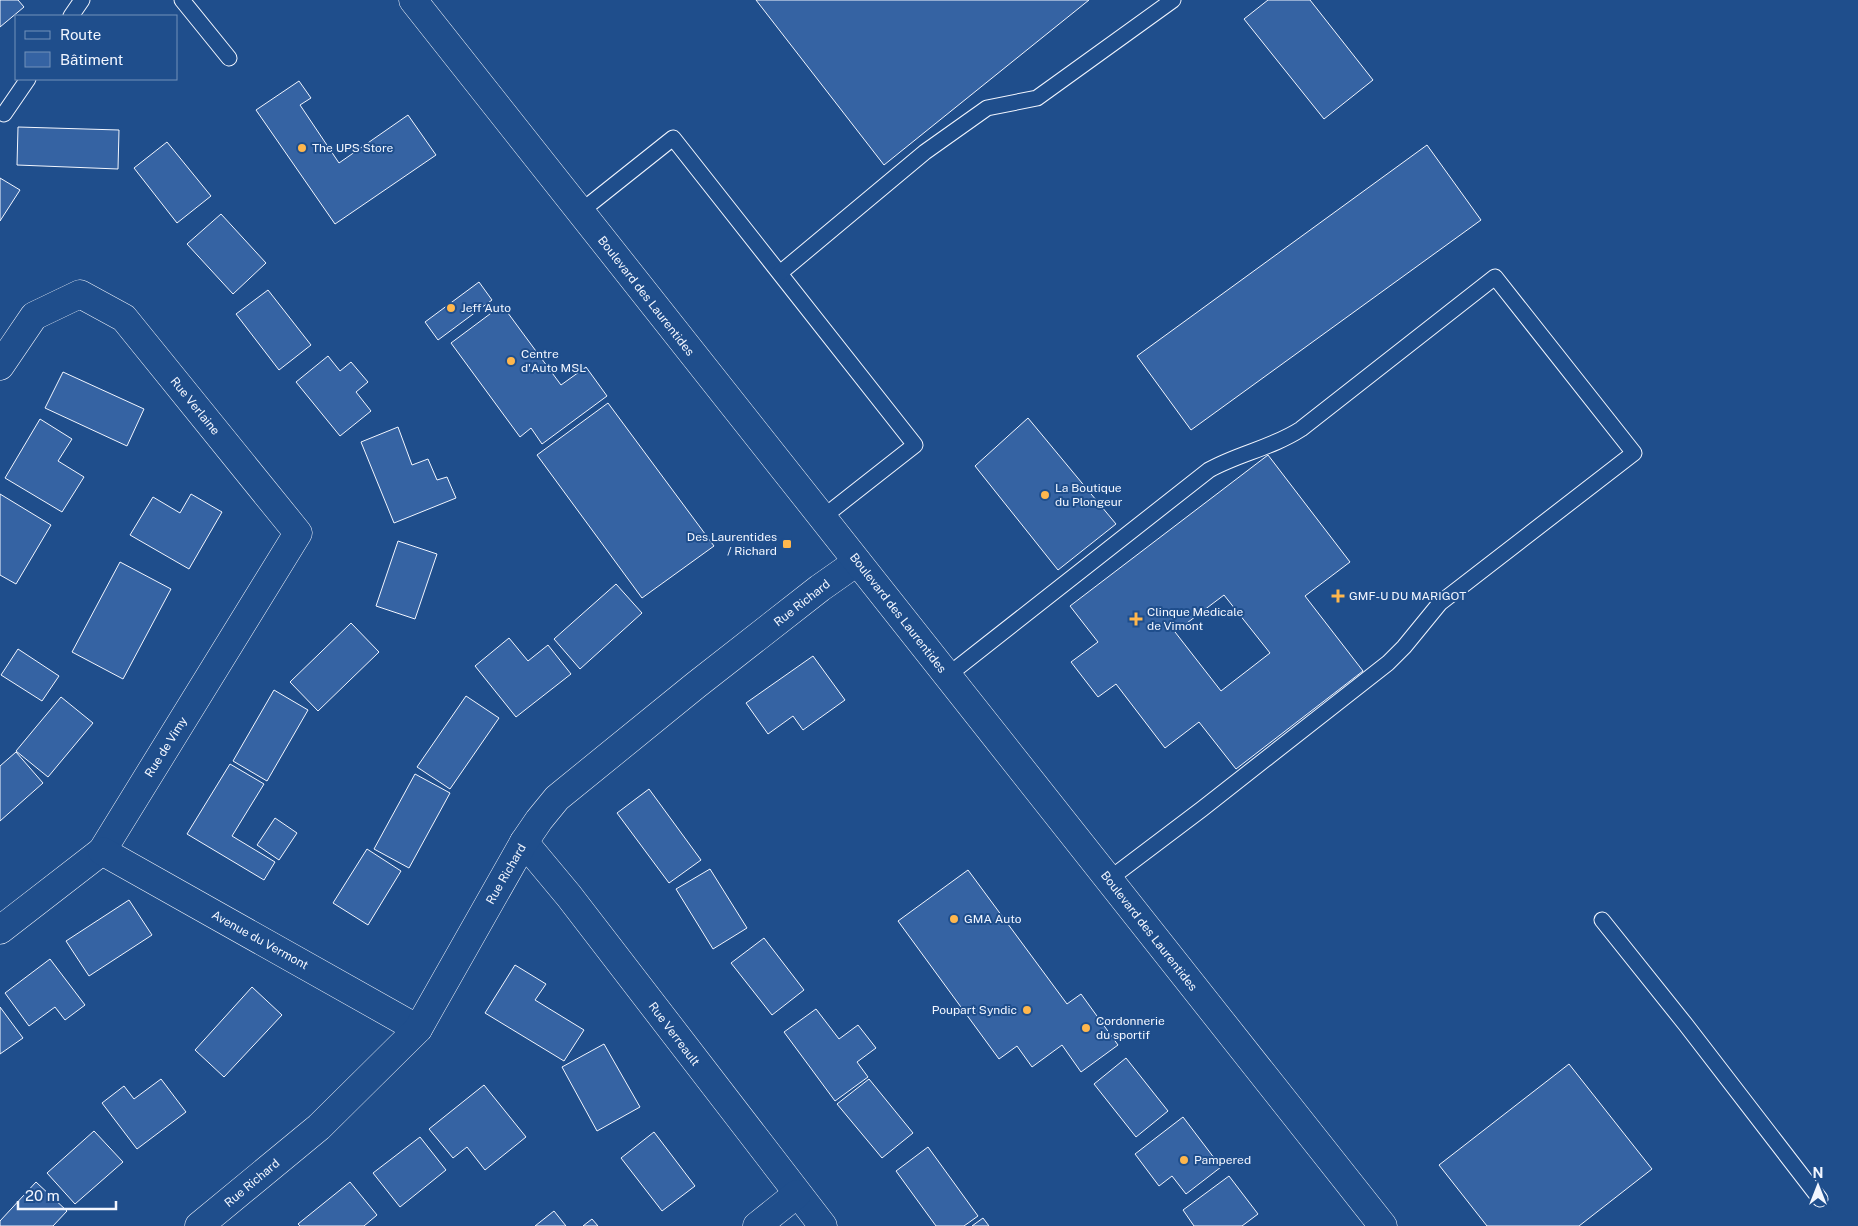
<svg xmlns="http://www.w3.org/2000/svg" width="1858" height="1226" font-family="'Public Sans',sans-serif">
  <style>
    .building { fill: #3563a3; stroke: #f2f6ff; fill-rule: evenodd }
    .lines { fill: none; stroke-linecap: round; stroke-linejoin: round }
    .lane-casing { stroke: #f2f6ff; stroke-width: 17 }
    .street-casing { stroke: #f2f6ff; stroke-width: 29 }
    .secondary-casing { stroke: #f2f6ff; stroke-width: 29 }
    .lane { stroke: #1f4e8c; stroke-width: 15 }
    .street { stroke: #1f4e8c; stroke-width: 28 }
    .secondary { stroke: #1f4e8c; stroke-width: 28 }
    .poi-dot { fill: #ffb74d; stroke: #1f4e8c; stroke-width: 2 }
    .labels { text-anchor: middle; stroke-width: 4; stroke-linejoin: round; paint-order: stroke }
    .poi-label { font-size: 12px; fill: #f2f6ff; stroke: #1f4e8c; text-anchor: start }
    .street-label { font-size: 12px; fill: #f2f6ff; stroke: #1f4e8c }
  </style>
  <rect width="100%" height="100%" fill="#1f4e8c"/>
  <g class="building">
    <path d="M0,0h18l6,7 -24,20z"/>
    <path d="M756,0h333l-205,165z"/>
    <path d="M1268,0h42l63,80 -49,39 -80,-100z"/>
    <path d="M299,81l12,17 -11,7 39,58 69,-48 28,40 -101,69 -79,-114z"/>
    <path d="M18,127l101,3 -1,39 -101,-4z"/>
    <path d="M167,142l44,54 -34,27 -43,-55z"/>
    <path d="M1427,145l54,75 -290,210 -54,-74z"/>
    <path d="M0,178l20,12 -20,31z"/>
    <path d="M221,214l45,49 -33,31 -46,-50z"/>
    <path d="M479,282l13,18 -54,40 -13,-18z"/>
    <path d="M268,290l43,55 -32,25 -43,-56z"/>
    <path d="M502,305l59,80 25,-18 21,29 -65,48 -11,-16 -11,9 -69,-94z"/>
    <path d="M328,356l12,15 11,-9 17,20 -12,10 15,19 -31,25 -44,-54z"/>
    <path d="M63,372l81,37 -17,37 -82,-38z"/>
    <path d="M608,403l106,143 -72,52 -105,-143z"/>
    <path d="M1028,418l88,106 -58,46 -83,-104z"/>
    <path d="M40,419l32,20 -14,22 26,16 -22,35 -57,-34z"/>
    <path d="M398,427l14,38 16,-6 9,21 10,-3 9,21 -62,25 -33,-81z"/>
    <path d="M1268,455l82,107 -45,34 58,75 -127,98 -37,-47 -34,26 -49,-64 -18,13 -27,-35 27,-20 -28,-36zM1224,595l46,58 -49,38 -46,-59z"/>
    <path d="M0,494l51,31 -35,59 -16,-9z"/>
    <path d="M191,494l31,18 -33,57 -59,-34 23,-38 27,16z"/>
    <path d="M398,541l39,13 -22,65 -39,-13z"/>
    <path d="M120,562l51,27 -48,90 -51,-27z"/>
    <path d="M616,584l26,29 -62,56 -26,-30z"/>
    <path d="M351,623l28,29 -61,59 -28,-29z"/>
    <path d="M509,638l19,23 20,-16 23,29 -55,43 -41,-51z"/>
    <path d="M18,649l41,27 -17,25 -41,-26z"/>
    <path d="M813,656l32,44 -42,30 -10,-14 -25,18 -22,-31z"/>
    <path d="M274,690l34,20 -41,71 -34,-20z"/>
    <path d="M466,696l33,22 -49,71 -33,-22z"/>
    <path d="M61,697l32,26 -45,54 -32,-26z"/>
    <path d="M16,752l27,31 -43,38v-55z"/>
    <path d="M230,764l34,20 -32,52 43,26 -11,18 -77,-46z"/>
    <path d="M415,774l35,19 -41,75 -35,-19z"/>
    <path d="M649,789l52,71 -32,23 -52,-70z"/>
    <path d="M275,818l22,15 -18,27 -22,-15z"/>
    <path d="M367,849l34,22 -33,54 -35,-22z"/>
    <path d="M710,869l37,59 -34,21 -37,-60z"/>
    <path d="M968,870l99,134 14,-10 37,51 -37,27 -19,-27 -30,22 -15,-21 -18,13 -101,-138z"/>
    <path d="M129,900l23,35 -63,41 -23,-35z"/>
    <path d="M764,938l40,52 -32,25 -41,-52z"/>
    <path d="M50,959l35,46 -20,15 -10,-13 -26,19 -24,-33z"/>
    <path d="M515,965l31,19 -11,16 49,30 -20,31 -79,-48z"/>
    <path d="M252,987l30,28 -58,62 -29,-27z"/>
    <path d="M0,1007l23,31 -23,16z"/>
    <path d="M816,1009l23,30 19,-14 18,23 -19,14 11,15 -33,24 -51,-69z"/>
    <path d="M604,1044l36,63 -43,24 -35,-64z"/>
    <path d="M1126,1058l42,53 -32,26 -42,-53z"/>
    <path d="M1569,1064l83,105 -73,57h-92l-48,-61z"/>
    <path d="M161,1079l25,33 -49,37 -35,-46 22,-17 10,13z"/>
    <path d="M869,1079l44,54 -31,25 -45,-54z"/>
    <path d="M484,1085l42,52 -41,33 -18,-23 -14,11 -24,-29z"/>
    <path d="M1183,1117l38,50 -35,27 -14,-18 -13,10 -24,-32z"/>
    <path d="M94,1131l29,31 -48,42 -28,-31z"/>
    <path d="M654,1132l41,54 -33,25 -41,-53z"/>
    <path d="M420,1137l26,33 -46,37 -27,-34z"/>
    <path d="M928,1147l50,69 -14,10h-28l-40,-55z"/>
    <path d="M1229,1176l29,38 -16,12h-48l-11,-16z"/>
    <path d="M36,1182l31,29 -14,15h-53v-5z"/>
    <path d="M350,1182l27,33 -13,11h-64l-2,-2z"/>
    <path d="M554,1211l12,15h-31z"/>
    <path d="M983,1218l6,8h-17z"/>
    <path d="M592,1219l6,7h-15z"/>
  </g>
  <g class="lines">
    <g class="lane-casing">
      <g id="lane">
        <path d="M182,0l47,58"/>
        <path d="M71,16l11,-16"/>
        <path d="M4,114l24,-35"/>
        <path d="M580,212l93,-74 242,307 -93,73"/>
        <path d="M780,273l145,-121 62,-44 50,-10 136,-98"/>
        <path d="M947,676l262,-206c30,-17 63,-22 92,-41l194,-152 139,176 -194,150 -36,44 -16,16 -186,146 -94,71"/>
        <path d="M1602,920l84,105 134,174"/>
      </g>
    </g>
    <g class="street-casing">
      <g id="street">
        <path d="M0,366l34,-50 46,-22 44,24 174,215 -196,318 -102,79"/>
        <path d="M524,842l45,54 254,330"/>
        <path d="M102,851l316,178"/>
        <path d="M199,1226l120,-99 99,-98 106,-187 15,-22 18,-22 139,-113 124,-97 37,-26"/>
        <path d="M757,1226l40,-32"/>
      </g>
    </g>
    <g class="secondary-casing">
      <path id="secondary" d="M413,0l970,1226"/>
    </g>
    <use href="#lane" class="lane"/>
    <use href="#street" class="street"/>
    <use href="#secondary" class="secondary"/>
  </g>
  <g class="poi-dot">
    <circle cx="302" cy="148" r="5"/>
    <circle cx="451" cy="308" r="5"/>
    <circle cx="511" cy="361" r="5"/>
    <circle cx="1045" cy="495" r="5"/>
    <rect x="782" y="539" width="10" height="10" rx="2.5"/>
    <path d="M1335.5 588.5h5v5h5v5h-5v5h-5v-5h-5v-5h5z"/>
    <path d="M1133.5 611.5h5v5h5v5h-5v5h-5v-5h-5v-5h5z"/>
    <circle cx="954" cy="919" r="5"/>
    <circle cx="1027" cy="1010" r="5"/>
    <circle cx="1086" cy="1028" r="5"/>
    <circle cx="1184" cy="1160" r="5"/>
  </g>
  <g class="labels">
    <g class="poi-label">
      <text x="312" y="152">The UPS Store</text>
      <text x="461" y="312">Jeff Auto</text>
      <text x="521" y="358">Centre<tspan x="521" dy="14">d'Auto MSL</tspan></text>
      <text x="1055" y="492">La Boutique<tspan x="1055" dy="14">du Plongeur</tspan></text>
      <text x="777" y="541" text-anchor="end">Des Laurentides<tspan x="777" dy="14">/ Richard</tspan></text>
      <text x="1349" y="600">GMF-U DU MARIGOT</text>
      <text x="1147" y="616">Clinque Medicale<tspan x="1147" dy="14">de Vimont</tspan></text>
      <text x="964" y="923">GMA Auto</text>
      <text x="1017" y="1014" text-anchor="end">Poupart Syndic</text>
      <text x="1096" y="1025">Cordonnerie<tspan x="1096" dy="14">du sportif</tspan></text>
      <text x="1194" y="1164">Pampered</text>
    </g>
    <g class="street-label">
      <text transform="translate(646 296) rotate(52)" y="4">Boulevard des Laurentides</text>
      <text transform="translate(195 406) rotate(51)" y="4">Rue Verlaine</text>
      <text transform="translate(802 603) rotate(-38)" y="4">Rue Richard</text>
      <text transform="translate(898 613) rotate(52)" y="4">Boulevard des Laurentides</text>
      <text transform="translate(166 747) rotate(-58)" y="4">Rue de Vimy</text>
      <text transform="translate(506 874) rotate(-60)" y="4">Rue Richard</text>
      <text transform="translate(1149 931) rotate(52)" y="4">Boulevard des Laurentides</text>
      <text transform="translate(260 940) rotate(29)" y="4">Avenue du Vermont</text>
      <text transform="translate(674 1034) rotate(53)" y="4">Rue Verreault</text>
      <text transform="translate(252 1183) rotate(-40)" y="4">Rue Richard</text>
    </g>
  </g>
  <rect x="15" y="15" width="162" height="65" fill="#1f4e8c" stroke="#7391ba"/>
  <rect x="25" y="31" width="25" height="8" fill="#1f4e8c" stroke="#7391ba"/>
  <text x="60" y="40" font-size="15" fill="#f2f6ff">Route</text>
  <rect x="25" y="52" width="25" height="15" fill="#3563a3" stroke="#7391ba"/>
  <text x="60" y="65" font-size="15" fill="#f2f6ff">Bâtiment</text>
  <g transform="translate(1818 1186)" stroke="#1f4e8c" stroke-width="4" paint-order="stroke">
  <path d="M0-4L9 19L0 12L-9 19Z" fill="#f2f6ff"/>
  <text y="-8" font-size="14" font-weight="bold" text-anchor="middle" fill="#f2f6ff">N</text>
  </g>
  <path d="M18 1201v8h98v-8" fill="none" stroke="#f2f6ff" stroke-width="2.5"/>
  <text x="25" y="1201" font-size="15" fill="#f2f6ff" stroke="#1f4e8c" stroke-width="4" paint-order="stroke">20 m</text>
</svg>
